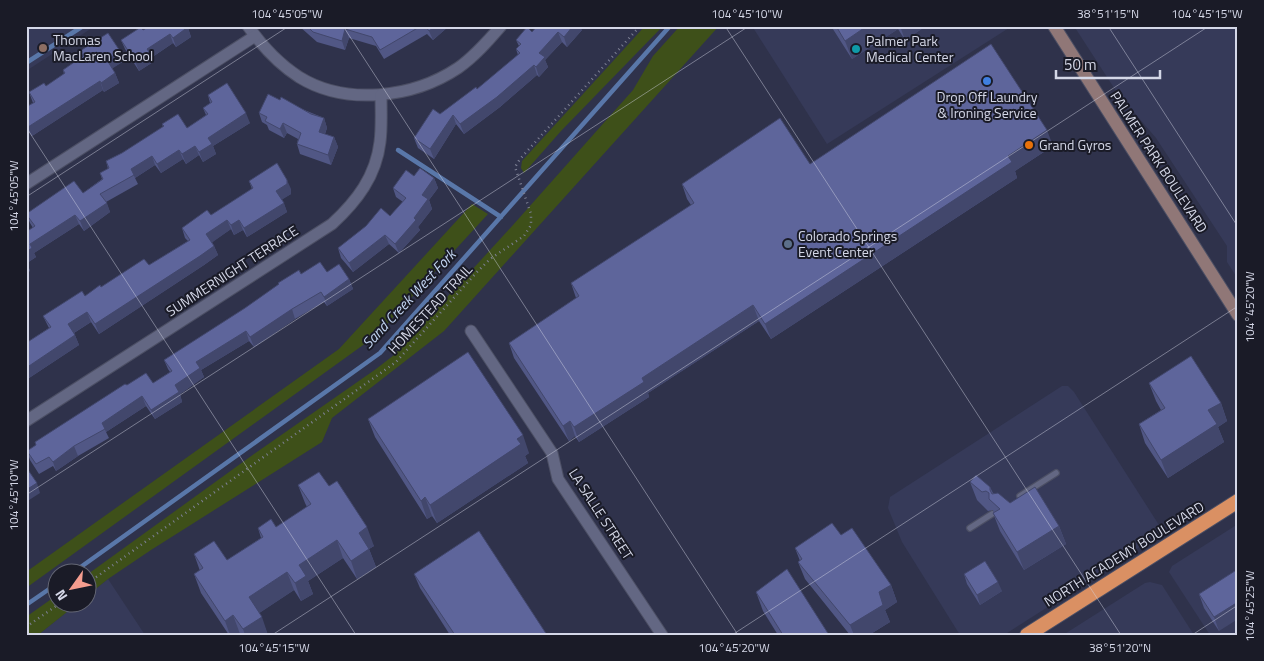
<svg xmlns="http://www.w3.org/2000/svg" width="1264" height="661" font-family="'Titillium Web',sans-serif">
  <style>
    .built { fill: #363a59 }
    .green { fill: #3e5019 }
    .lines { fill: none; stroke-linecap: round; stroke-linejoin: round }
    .stream { stroke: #5977a9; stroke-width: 4.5 }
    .service-casing { stroke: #4c4f64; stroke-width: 8 }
    .minor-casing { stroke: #4c4f64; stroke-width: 13 }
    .secondary-casing { stroke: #4c4f64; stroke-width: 14 }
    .trunk-casing { stroke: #4c4f64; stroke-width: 16 }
    .path { stroke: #7e8195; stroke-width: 2.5; stroke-dasharray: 1 4; stroke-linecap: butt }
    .service { stroke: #636783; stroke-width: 5.5 }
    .minor { stroke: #636783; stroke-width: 11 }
    .secondary { stroke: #907777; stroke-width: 12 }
    .trunk { stroke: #da9063; stroke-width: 14 }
    .wall { fill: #515785 }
    .shaded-wall { fill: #42476c }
    .building { fill: #5e659b; stroke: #42476c }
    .ticks { fill: none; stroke: #d4d7e7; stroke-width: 1; stroke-opacity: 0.45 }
    .education-dot { fill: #8d6e63; stroke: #1a1b27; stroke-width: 2 }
    .culture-dot { fill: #0f9aa8; stroke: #1a1b27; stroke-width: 2 }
    .shop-dot { fill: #3f7fe0; stroke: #1a1b27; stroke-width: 2 }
    .food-dot { fill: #e8710a; stroke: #1a1b27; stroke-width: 2 }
    .service-dot { fill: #5c6f8a; stroke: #1a1b27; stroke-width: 2 }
    .labels { text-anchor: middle; stroke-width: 4; stroke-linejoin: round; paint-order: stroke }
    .poi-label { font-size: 14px; fill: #d4d7e7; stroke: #1a1b27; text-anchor: start }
    .street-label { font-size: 14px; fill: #d4d7e7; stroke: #1a1b27 }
    .water-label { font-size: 15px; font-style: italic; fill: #c1d3f0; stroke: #1a1b27 }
    .neatline { fill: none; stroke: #d4d7e7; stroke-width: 2 }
    .ticks-label { font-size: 12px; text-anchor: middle; fill: #d4d7e7 }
  </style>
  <rect width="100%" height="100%" fill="#2f324b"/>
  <g class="built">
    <path d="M26,26h69l-69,45z"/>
    <path d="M752,26h260l-185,118z"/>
    <path d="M1074,26h164v253l-11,-17v-16l-71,-108 -40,-47z"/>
    <path d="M1062,386h6l6,6 85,133v8l-39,28 -116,74h-44l-58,-93 -14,-34 2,-11z"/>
    <path d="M1238,524v111h-28l-41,-63 3,-6z"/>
    <path d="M108,579l37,56h-107l39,-31h11v-9z"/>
    <path d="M1150,582l12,3 32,50h-131l82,-52z"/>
  </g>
  <g class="green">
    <path d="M645,26h18l-102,105 -37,42 -3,-5 1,-7z"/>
    <path d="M680,26h39l-275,305 -112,87 -10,24 -171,108 -43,29 -20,16v-21l166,-120 122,-85 18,-14 119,-130 120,-135 20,-34z"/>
    <path d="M472,204l16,10 -111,121 -351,253v-16l313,-223z"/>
    <path d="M57,595l1,9h19l-39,31h-12v-18z"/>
  </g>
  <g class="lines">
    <g class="stream">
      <path d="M26,63l57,-37"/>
      <path d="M398,150l103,67"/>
      <path d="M71,574l309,-221 290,-327"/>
      <path d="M26,605l32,-22"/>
    </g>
    <g class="service-casing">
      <g id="service">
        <path d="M1020,496l36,-23"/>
        <path d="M970,528l22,-14"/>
      </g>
    </g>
    <g class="minor-casing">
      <g id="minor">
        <path d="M248,26c14,20 31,38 51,51 47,29 114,21 159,-9 16,-11 30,-27 43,-42"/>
        <path d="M26,184l229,-148"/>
        <path d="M471,331l81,122 6,26 104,156"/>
        <path d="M26,421l306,-197c25,-23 44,-48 48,-82 2,-16 1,-32 1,-47"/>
      </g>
    </g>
    <g class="secondary-casing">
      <path id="secondary" d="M1054,26l184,289"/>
    </g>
    <g class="trunk-casing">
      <path id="trunk" d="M1027,635l211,-134"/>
    </g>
    <g class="path">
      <path d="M88,583l308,-221 81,-90 13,-13 34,-23 7,-11v-11l-16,-47 5,-8 120,-133"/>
      <path d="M26,627l33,-23"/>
    </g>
    <use href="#service" class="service"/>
    <use href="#minor" class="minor"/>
    <use href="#secondary" class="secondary"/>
    <use href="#trunk" class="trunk"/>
  </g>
  <g class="wall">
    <path d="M299,26h150l-16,14 -6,-6 -43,25 -8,-13 -27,-8 -4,12 -28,-8z"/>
    <path d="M831,26h95l-21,14 -7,-11 -46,30z"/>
    <path d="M188,28l3,9 -15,10 -3,-4 -22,15 2,4 -14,9 -14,-22 -4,-9 22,-10z"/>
    <path d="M582,30l-15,17 -5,-5 -17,18 3,7 -9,10 -2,-2 -37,32 -36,27 -8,-10 -22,35 -16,-11 -4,-10 26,-24 37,-25 41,-34 -2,-6 3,-3 -3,-6 16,-8z"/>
    <path d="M80,51h40l4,10 -12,7 3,5 4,10 -15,9 -1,-2 -71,46 -4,-6 -2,1v-24l7,-4 -4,-11 17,-6 18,-12 -1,-4 19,-13z"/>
    <path d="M208,95l42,28 -37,23 3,8 -13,8 -4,-7 -13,9 -3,-5 -22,14 -6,-8 -20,13 3,6 -32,18 4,10 -26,19 -5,-7 -45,29 2,4 -9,6 3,8 -4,2v-41l7,-4 -3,-5 -4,-9 57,-21 19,-14 -2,-6 8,-4 -2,-8 16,-8 41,-26 -1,-3 25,4 19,-13 -3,-7 7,-5z"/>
    <path d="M280,100l44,18 3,10 -2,6 9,3 4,10 -7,18 -31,-11 -3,-10 1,-5 -11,-6 -3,5 -15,-8 -2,-5 -5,-3 -3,-9z"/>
    <path d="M1053,146l-38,25 2,7 -246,161 -12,-18 -111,72 1,4 -70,45 -4,-6 -6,5 -55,-83 -5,-15 67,-45 -5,-15 120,-78 -4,-6 -5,-15 128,-20z"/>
    <path d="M414,176l20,2 4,10 -9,12 3,9 -14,18 2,3 -21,23 -10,-9 -36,28 -12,-14 -3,-10 52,-32 13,-14 -7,-5 -3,-9z"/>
    <path d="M249,181l42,8v5l-9,5 5,13 -40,25 -4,-7 -9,5 -3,-6 -19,13 2,4 4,9 -14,10 -105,69 -8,-12 -17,11 5,12 -53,35v-37l23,-15 -6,-12 106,-51 39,-24 -3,-3 -3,-10 29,-13 41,-26z"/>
    <path d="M327,272l22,7 4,10 -26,17 -3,-4 -29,17 -41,28 -5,-6 -48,29 3,7 -24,17 2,8 -27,17 -9,-13 -40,26 3,6 -31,18 -22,15 -3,-5 -14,8 -9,-14 -3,-9 100,-66 26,-2 17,-11 -2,-3 -4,-9 137,-86z"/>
    <path d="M1149,383l72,20 6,18 -9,6 6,15 -56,36 -23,-35 -6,-19 22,-14 -5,-9z"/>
    <path d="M368,419l161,34 -4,3 3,7 -91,60 -5,-7 -5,3 -52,-82z"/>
    <path d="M970,482l20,5 3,6 17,10 49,23 7,18 -42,26 -24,-39 -7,-18h1l-1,-3 -5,1 -11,-11z"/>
    <path d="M298,485l31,1 45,60 -5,3 7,18 -19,12 -14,-21 -35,23 5,13 -12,7 -7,-11 -35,23 9,22h-27l-1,-1 -2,1h-9l-28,-42 -7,-19 6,-3 -6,-17 33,6 34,-22 -3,-10 18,-1 31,-20 -2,-4z"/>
    <path d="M841,535l50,50 6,17 -12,8 5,12 -21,13h-19l-45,-56 -7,-17 2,-1 -5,-13z"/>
    <path d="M1238,569l-19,62 -15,-23 -5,-14z"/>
    <path d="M414,574l133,61h-97l-30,-47z"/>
    <path d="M964,574l38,17 -22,14 -13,-21z"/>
    <path d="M756,592l73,43h-51l-15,-24z"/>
  </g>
  <g class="shaded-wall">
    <path d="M186,26h5l-3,2 3,9 -15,10 -3,-9z"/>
    <path d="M435,26h14l-16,14 -4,-9z"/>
    <path d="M573,26h7l2,4 -15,17 -3,-10z"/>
    <path d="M867,26h30l1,3 -46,30 -7,-18z"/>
    <path d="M900,26h26l-21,14z"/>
    <path d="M345,29l4,9 -4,12 -3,-9z"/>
    <path d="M558,32l4,10 -17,18 3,7 -9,10 -3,-10 3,-14z"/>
    <path d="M170,34l3,9 -22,15 2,4 -14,9 -4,-10 12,-12z"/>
    <path d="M120,51l4,10 -14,9 -3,-10z"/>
    <path d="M534,65l3,10 -37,32 -36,27 -4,-10z"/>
    <path d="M115,73l4,10 -15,9 -3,-9z"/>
    <path d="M100,81l3,9 -71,46 -4,-9z"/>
    <path d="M246,113l4,10 -37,23 3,8 -13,8 -4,-10 9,-14z"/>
    <path d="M453,115l3,9 -22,35 -4,-10z"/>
    <path d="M324,118l3,10 -5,13 -3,-9z"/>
    <path d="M283,123l4,10 -3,5 -4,-9z"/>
    <path d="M1047,130l6,16 -38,25 2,7 -246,161 -6,-15 243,-168z"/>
    <path d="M334,137l4,10 -7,18 -3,-10z"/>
    <path d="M195,146l4,9 -13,9 -4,-10z"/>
    <path d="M179,150l4,9 -22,14 -4,-9z"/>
    <path d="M152,156l3,9 -20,13 -4,-9z"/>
    <path d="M434,178l4,10 -9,12 3,9 -14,18 2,3 -21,23 -4,-9 19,-26 8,-23z"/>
    <path d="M287,180l4,9v5l-11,7 -4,-10z"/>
    <path d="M107,203l3,9 -26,19 -4,-10z"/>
    <path d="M284,203l3,9 -40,25 -3,-9z"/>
    <path d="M75,215l4,9 -45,29 2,4 -9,6 3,8 -4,2v-21l4,-8z"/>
    <path d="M227,220l4,9 -21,15 -4,-10z"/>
    <path d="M239,220l4,10 -9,5 -3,-10z"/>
    <path d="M385,235l4,9 -36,28 -4,-9z"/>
    <path d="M214,246l4,9 -14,10 -105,69 -4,-10z"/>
    <path d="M349,279l4,10 -26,17 -3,-9z"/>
    <path d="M753,305l6,16 -111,72 1,4 -70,45 -5,-15 68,-49z"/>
    <path d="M292,309l3,10 -41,28 -4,-10z"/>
    <path d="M87,312l4,10 -19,12 -4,-10z"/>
    <path d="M246,331l3,10 -48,29 3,7 -24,17 2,8 -27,17 -4,-9 45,-48z"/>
    <path d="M75,335l4,10 -53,35v-12z"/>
    <path d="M142,396l4,10 -40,26 -4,-9z"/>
    <path d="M1221,403l6,18 -9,6 6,15 -56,36 -7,-18 47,-50z"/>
    <path d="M570,421l5,15 -6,5 -6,-15z"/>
    <path d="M523,435l6,18 -4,3 3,7 -91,60 -7,-18z"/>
    <path d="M74,446l4,10 -22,15 -3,-9z"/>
    <path d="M37,483l3,10 -14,9v-12z"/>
    <path d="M425,497l7,19 -5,3 -6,-18z"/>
    <path d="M1059,526l7,18 -42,26 -7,-18z"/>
    <path d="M367,527l7,19 -5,3 7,18 -19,12 -6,-18 8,-28z"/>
    <path d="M337,540l6,18 -35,23 5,13 -12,7 -6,-18 4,-18z"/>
    <path d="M287,572l7,18 -39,26 -6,-19z"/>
    <path d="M998,582l4,9 -22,14 -3,-10z"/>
    <path d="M891,585l6,17 -12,8 5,12 -21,13h-15l-4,-10 29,-33z"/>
    <path d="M1238,602v17l-19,12 -5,-14z"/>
    <path d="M233,615l7,19 -2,1h-8l-5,-14z"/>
    <path d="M262,617l6,18h-23l-2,-6z"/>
  </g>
  <g class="building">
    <path d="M150,26h37l1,1 -15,11 -3,-4 -23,15 2,3 -14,9 -14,-21 20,-13 2,3z"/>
    <path d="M307,26h76v1l2,-1h36l-41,24 -8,-13 -27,-8 -3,12 -29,-9z"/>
    <path d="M425,26h10l-6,5z"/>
    <path d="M537,26h36l-9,11 -6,-5 -19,21 6,4 -9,10 -2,-2 -37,32 -37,27 -7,-9 -23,34 -16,-11 19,-29 7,5 36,-27 1,2 43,-36 -4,-4 5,-5 -5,-4 11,-13 5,5z"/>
    <path d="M836,26h31l-22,15z"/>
    <path d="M108,33l12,18 -13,9 8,13 -14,10 -1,-2 -72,46 -2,-4v-16l9,-5 -6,-10 15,-9 2,3 19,-13 -2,-3 20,-14 -3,-5z"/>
    <path d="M991,44l56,86 -39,26 4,6 -247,162 -12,-19 -111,73 2,4 -70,45 -4,-6 -7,5 -54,-83 70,-47 -8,-13 123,-80 -12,-19 98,-66 30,46z"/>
    <path d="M227,83l19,30 -38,25 4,6 -13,8 -4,-6 -13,8 -3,-4 -22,14 -5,-8 -21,13 3,6 -34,19 7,9 -27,18 -5,-6 -45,29 2,4 -6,4v-20l9,-6 -9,-12 48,-33 9,12 20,-14 -3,-6 9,-5 -3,-7 16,-8 42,-27 -2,-2 16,-10 9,14 21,-14 -5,-6 9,-6 -4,-7z"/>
    <path d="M268,94l12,6 1,-3 30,17 13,4 -5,14 15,5 -6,18 -31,-11 4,-11 -18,-10 -3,6 -15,-8 2,-4 -8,-4z"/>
    <path d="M277,163l10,17v4l-11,7 8,12 -40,25 -5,-8 -8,5 -4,-5 -21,14 8,12 -14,10 -105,68 -8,-12 -19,12 7,11 -49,33v-25l25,-16 -8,-11 39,-25 3,5 15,-11 1,2 43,-28 5,6 41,-25 -8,-12 25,-18 4,5 42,-27 -4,-7z"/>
    <path d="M420,168l14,10 -12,17 6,4 -14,19 2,2 -21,24 -10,-9 -36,28 -11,-15 28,-22 15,-18 9,8 16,-18 -13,-10 13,-18 8,6z"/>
    <path d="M320,262l7,10 12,-8 10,15 -25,18 -3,-5 -29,17 -42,28 -4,-6 -50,31 4,6 -25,17 4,7 -28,18 -9,-14 -40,27 3,6 -31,17 -21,16 -4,-5 -13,7 -9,-13 9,-6 -1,-3 90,-58 2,1 19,-12 7,10 19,-12 -8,-11 81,-52 34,-24 -1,-1 21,-13 2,4z"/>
    <path d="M468,352l55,83 -6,4 4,5 -91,61 -5,-8 -4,4 -53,-82z"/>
    <path d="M1191,356l30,47 -13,7 9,14 -56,36 -22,-36 26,-16 -16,-25z"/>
    <path d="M26,467l11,16 -11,7z"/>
    <path d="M319,472l10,14 8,-5 30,46 -8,6 10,16 -18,12 -14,-21 -38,25 7,11 -11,7 -8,-11 -38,25 13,20 -19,12 -10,-14 -8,6 -31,-47 9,-6 -9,-14 20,-13 13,19 36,-23 -5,-9 13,-9 5,8 35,-23 -13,-19z"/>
    <path d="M976,475l14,12v3l2,4 6,-1 12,10 25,-16 24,39 -42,26 -24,-39 7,-4 -11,-10v-6l-3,-2 -4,1 -12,-10z"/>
    <path d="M832,523l9,12 11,-7 39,57 -12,7 4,13 -33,20 -52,-63 4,-3 -7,-11z"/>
    <path d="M479,531l68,104h-92l-41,-61z"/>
    <path d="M985,561l13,21 -21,13 -13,-21z"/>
    <path d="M787,569l42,66h-46l-27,-43z"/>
    <path d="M1238,569v33l-24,15 -15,-23z"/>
  </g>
  <path class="ticks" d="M343,26l395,609M725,26l396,609M1108,26l130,201M26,127l330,508M26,197l263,-171M26,495l723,-469M272,635l937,-609M732,635l506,-329M1192,635l46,-30"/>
  <circle class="education-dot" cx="43" cy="48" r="5"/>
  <circle class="culture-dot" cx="856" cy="49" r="5"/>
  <circle class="shop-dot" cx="987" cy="81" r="5"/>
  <circle class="food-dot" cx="1029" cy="145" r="5"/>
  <circle class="service-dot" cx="788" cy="244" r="5"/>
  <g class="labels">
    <g class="poi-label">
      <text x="53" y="45">Thomas<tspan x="53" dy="16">MacLaren School</tspan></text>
      <text x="866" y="46">Palmer Park<tspan x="866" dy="16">Medical Center</tspan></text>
      <text x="987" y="102" text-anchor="middle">Drop Off Laundry<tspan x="987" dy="16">&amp; Ironing Service</tspan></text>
      <text x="1039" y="150">Grand Gyros</text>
      <text x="798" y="241">Colorado Springs<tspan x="798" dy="16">Event Center</tspan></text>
    </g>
    <g class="street-label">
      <text transform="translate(1159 162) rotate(57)" y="5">PALMER PARK BOULEVARD</text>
      <text transform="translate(232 271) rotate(-33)" y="5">SUMMERNIGHT TERRACE</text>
      <text transform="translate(430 309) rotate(-47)" y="5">HOMESTEAD TRAIL</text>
      <text transform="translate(601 514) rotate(57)" y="5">LA SALLE STREET</text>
      <text transform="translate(1124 554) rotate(-32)" y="5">NORTH ACADEMY BOULEVARD</text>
    </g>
    <g class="water-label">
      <text transform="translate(409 299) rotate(-47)" y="5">Sand Creek West Fork</text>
    </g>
  </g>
  <rect width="1264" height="661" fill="none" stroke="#1a1b27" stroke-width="55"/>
  <g transform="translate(72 588) rotate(237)"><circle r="24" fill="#1a1b27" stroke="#646674"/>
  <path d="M0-4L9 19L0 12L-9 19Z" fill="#f59d8f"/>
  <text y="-8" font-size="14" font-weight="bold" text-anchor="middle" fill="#d4d7e7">N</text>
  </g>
  <path d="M1056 70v8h104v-8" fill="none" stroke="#d4d7e7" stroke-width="2.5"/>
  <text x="1064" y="70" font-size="15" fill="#d4d7e7" stroke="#1a1b27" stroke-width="4" paint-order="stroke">50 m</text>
  <rect x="28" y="28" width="1208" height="606" class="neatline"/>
  <g class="ticks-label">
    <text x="287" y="18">104°45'05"W</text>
    <text x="747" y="18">104°45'10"W</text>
    <text x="1108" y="18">38°51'15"N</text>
    <text x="1207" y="18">104°45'15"W</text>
    <text transform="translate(14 196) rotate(-90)" y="4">104°45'05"W</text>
    <text transform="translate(1250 307) rotate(-90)" y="4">104°45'20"W</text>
    <text transform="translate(14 495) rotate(-90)" y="4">104°45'10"W</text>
    <text transform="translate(1250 606) rotate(-90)" y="4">104°45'25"W</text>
    <text x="274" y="652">104°45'15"W</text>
    <text x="734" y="652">104°45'20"W</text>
    <text x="1120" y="652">38°51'20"N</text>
  </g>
</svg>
